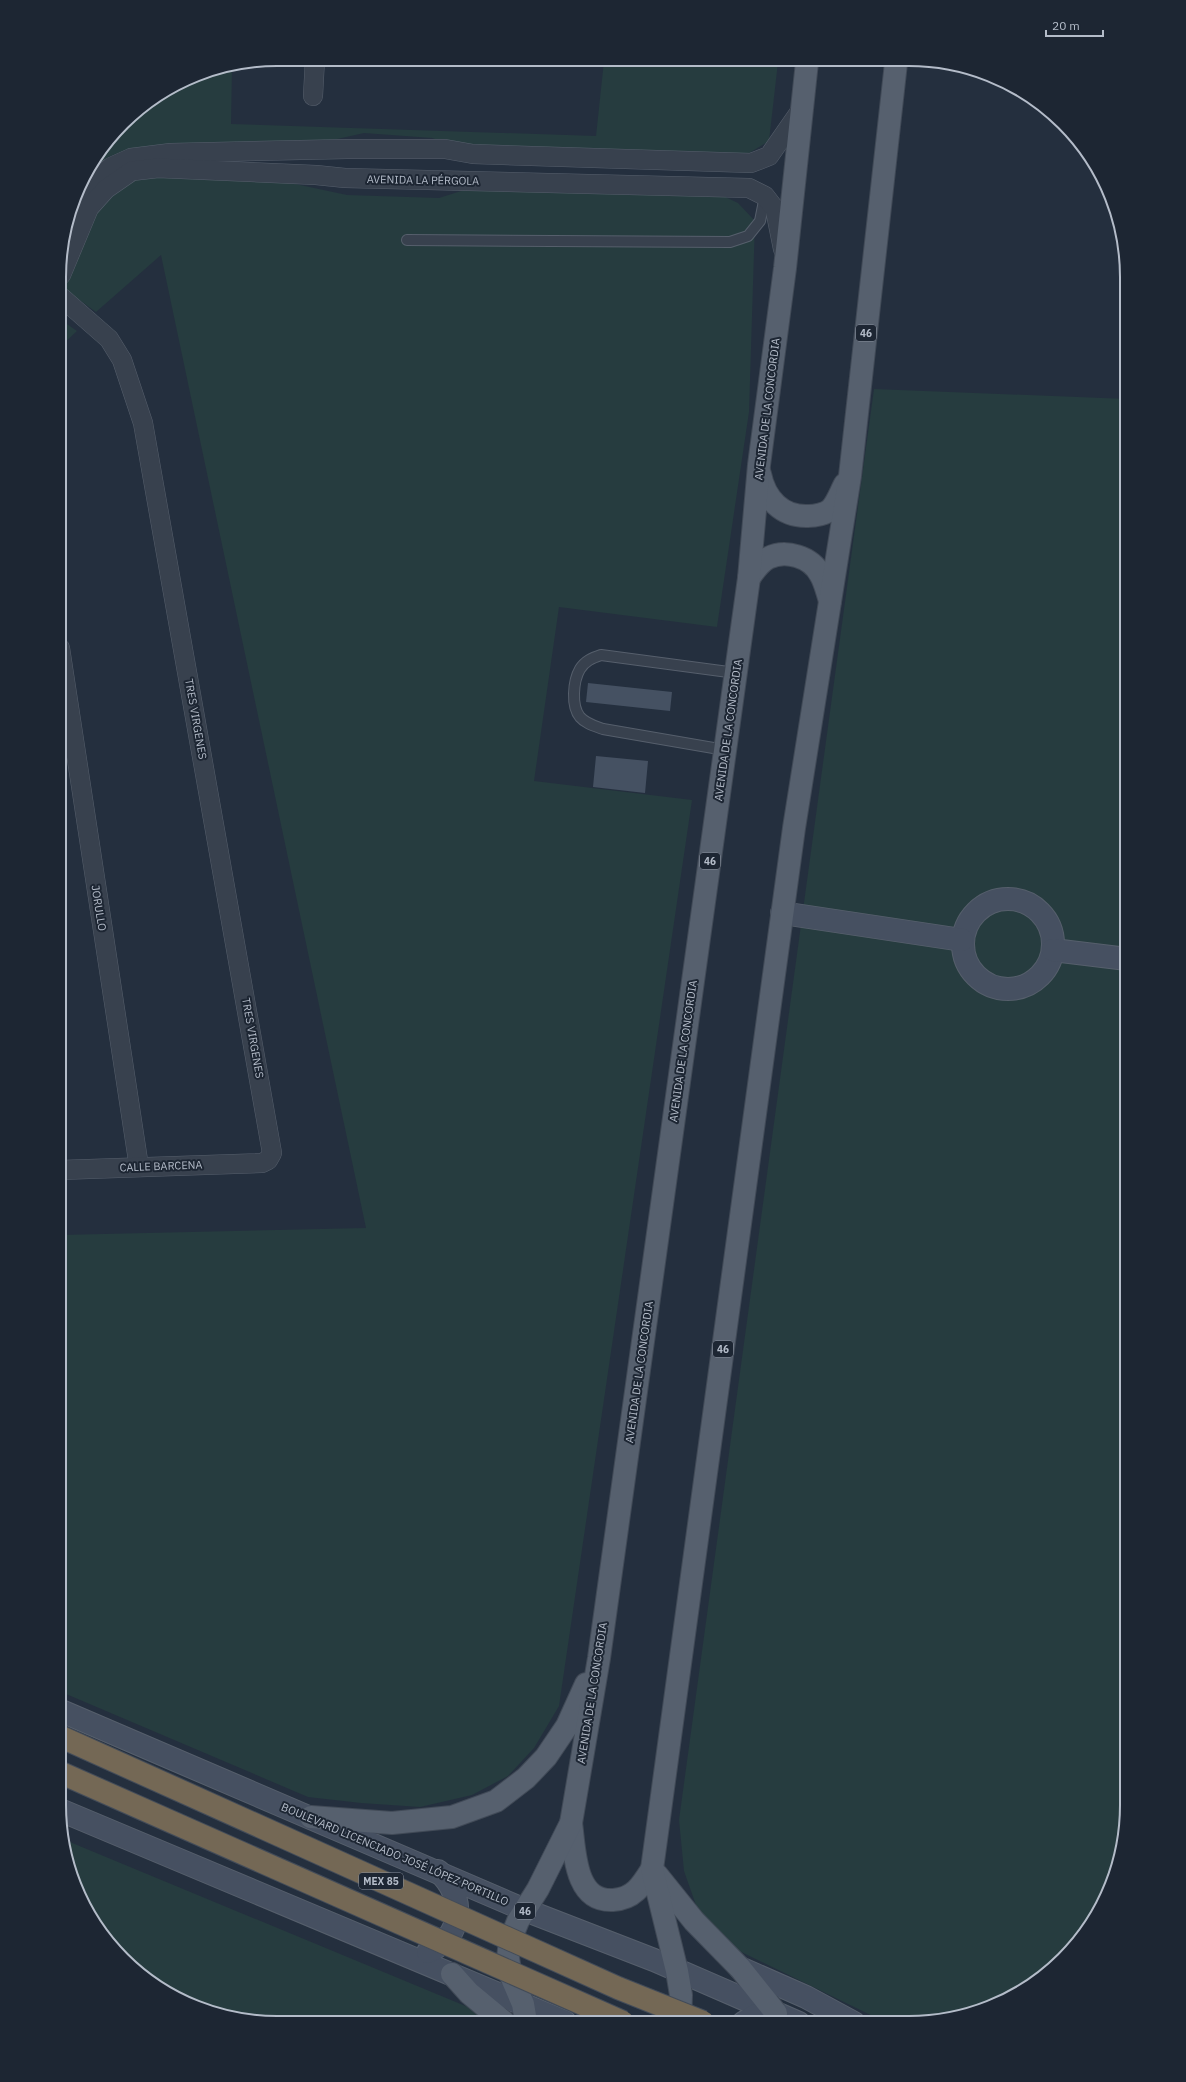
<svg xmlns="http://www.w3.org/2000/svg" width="1186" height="2082" font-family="'IBM Plex Sans',sans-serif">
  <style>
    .green { fill: #263c3f }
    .building { fill: #455162 }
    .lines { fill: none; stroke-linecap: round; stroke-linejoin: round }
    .lane-casing { stroke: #565f6c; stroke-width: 12 }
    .street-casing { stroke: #565f6c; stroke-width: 20 }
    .secondary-casing { stroke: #565f6c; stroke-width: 24 }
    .primary-casing { stroke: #414a57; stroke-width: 24 }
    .lane { stroke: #38414e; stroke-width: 10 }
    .street { stroke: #38414e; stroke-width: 19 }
    .secondary { stroke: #465061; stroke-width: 22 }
    .primary { stroke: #56606e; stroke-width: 22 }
    .highway-bridge-casing { stroke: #434c59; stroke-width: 24; stroke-linecap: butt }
    .highway-bridge { stroke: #746855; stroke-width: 22 }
    .labels { text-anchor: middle; stroke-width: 4; stroke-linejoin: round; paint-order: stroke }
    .shield { fill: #1d2633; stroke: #878f9c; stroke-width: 1 }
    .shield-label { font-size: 10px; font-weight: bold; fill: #b4bcc9 }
    .street-label { font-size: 11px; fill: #b4bcc9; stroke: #1d2633 }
    .rim { fill: none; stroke: #b4bcc9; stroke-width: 2 }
  </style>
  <rect width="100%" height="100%" fill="#242f3e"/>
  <g class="green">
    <path d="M604,61l174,1 -9,79 -33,20 -273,-13 -31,-10 -68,-5 -67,15h-164l-25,9 -21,16 46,-60 61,-38 38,-7 -1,56 365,12z"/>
    <path d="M153,176l133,6 61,13 92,3 38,-12 240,7 21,10 17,18 -6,191 -32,215 -158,-20 -25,174 158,19 -133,906 -25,42 -26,28 -36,19 -52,12 -59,-4 -53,-6 -249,-106 1,-456 306,-7 -205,-973 -65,57 -29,-21 -1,-11 29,-70 37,-30z"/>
    <path d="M61,320l16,11 -16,15z"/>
    <path d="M874,389l253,10v1421l-16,68 -29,50 -40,40 -63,33 -70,12h-22l-154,-75 -36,-40 -13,-37 -5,-51z"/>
    <path d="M65,1840l439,182 -256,-1 -55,-15 -49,-28 -48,-52 -25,-51z"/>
  </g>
  <g class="building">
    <path d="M588,683l84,9 -2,19 -84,-9z"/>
    <path d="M596,756l52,5 -3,32 -52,-6z"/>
  </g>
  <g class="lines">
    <g class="lane-casing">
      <g id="lane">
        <path d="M407,240l323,2 18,-6 12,-15 5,-25"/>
        <path d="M725,750l-122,-21c-8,-3 -17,-5 -23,-12 -9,-11 -7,-36 0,-48 5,-8 12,-11 21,-14l135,18"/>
      </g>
    </g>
    <g class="street-casing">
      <g id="street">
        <path d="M313,96l2,-37"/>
        <path d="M73,208l8,-13 12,-13 18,-15 20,-9 40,-5 176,-4h98l28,5 278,9 18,-7 32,-46"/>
        <path d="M61,275l28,-67 17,-19 26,-18 26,-3 158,7 29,3 404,10 16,8 10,13 8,40"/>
        <path d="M60,648l79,519"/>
        <path d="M60,1170l202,-7 6,-3 4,-7 -129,-730 -21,-63 -13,-21 -48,-42"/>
      </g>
    </g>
    <g class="secondary-casing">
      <g id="secondary">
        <circle cx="1008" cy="944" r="45"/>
        <path d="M782,913l180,27"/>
        <path d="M1053,950l74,9"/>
        <path d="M59,1710l466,200 129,50 145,63"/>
        <path d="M60,1810l505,212"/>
        <path d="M428,1952c36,-16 38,-56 10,-81"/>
        <path d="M740,1968l66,29 48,26"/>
        <path d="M743,2023l13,-8 20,-2"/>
      </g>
    </g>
    <g class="primary-casing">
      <g id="primary">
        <path d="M760,474c5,25 22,43 48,42 7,0 18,-2 23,-7 6,-6 10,-18 14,-25"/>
        <path d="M749,578c6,-8 10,-15 19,-20 18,-9 43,-1 52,16 5,8 7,18 10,27"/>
        <path d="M311,1817l81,6 60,-6 44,-16 30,-23 20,-21 21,-31 19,-42"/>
        <path d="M571,1823c4,28 3,79 42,77 21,-1 29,-15 39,-31"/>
        <path d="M657,1875l37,46 46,47 36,45"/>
        <path d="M452,1974l17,19 35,29"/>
        <path d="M526,2022l-3,-18 -12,-28 -3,-18 2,-17 8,-20 20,-32 33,-66 28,-165 150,-1080 10,-113 26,-197 22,-206"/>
        <path d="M680,2022l1,-27 -4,-24 -25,-102 142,-1041 56,-352 46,-413"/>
      </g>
    </g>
    <use href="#lane" class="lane"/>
    <use href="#street" class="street"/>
    <use href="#secondary" class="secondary"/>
    <use href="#primary" class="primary"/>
    <g class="highway-bridge-casing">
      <g id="highway-bridge">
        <path d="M59,1736l559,252 85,34"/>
        <path d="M59,1772l564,250"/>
      </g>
    </g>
    <use href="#highway-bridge" class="highway-bridge"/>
  </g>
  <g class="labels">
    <g class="shield">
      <rect x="856" y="325" width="20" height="16" rx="3"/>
      <rect x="700" y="853" width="20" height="16" rx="3"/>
      <rect x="713" y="1341" width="20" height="16" rx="3"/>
      <rect x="359" y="1873" width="44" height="16" rx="3"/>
      <rect x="515" y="1903" width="20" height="16" rx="3"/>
    </g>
    <g class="shield-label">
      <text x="866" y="337">46</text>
      <text x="710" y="865">46</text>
      <text x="723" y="1353">46</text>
      <text x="381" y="1885">MEX 85</text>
      <text x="525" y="1915">46</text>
    </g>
    <g class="street-label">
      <text transform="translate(423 180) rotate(1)" y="4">AVENIDA LA PÉRGOLA</text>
      <text transform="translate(767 409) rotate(-83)" y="4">AVENIDA DE LA CONCORDIA</text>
      <text transform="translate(196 719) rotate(80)" y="4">TRES VIRGENES</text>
      <text transform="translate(728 730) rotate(-82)" y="4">AVENIDA DE LA CONCORDIA</text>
      <text transform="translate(99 908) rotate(81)" y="4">JORULLO</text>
      <text transform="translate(253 1038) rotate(80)" y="4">TRES VIRGENES</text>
      <text transform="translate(683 1051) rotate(-82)" y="4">AVENIDA DE LA CONCORDIA</text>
      <text transform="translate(161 1166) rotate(-2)" y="4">CALLE BARCENA</text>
      <text transform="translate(639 1372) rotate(-82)" y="4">AVENIDA DE LA CONCORDIA</text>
      <text transform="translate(592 1693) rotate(-81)" y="4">AVENIDA DE LA CONCORDIA</text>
      <text transform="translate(395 1854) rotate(23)" y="4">BOULEVARD LICENCIADO JOSÉ LÓPEZ PORTILLO</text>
    </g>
  </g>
  <path d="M0 0H1186V2082H0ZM277 66H909A211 211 0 0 1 1120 277V1805A211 211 0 0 1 909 2016H277A211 211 0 0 1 66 1805V277A211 211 0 0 1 277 66Z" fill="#1d2633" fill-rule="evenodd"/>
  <path class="rim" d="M277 66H909A211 211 0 0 1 1120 277V1805A211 211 0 0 1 909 2016H277A211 211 0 0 1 66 1805V277A211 211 0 0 1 277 66Z"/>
  <path d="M1046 30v6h57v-6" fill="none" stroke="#b4bcc9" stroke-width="2"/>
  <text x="1052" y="30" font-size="12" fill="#b4bcc9" stroke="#1d2633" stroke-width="3" paint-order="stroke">20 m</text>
</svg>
